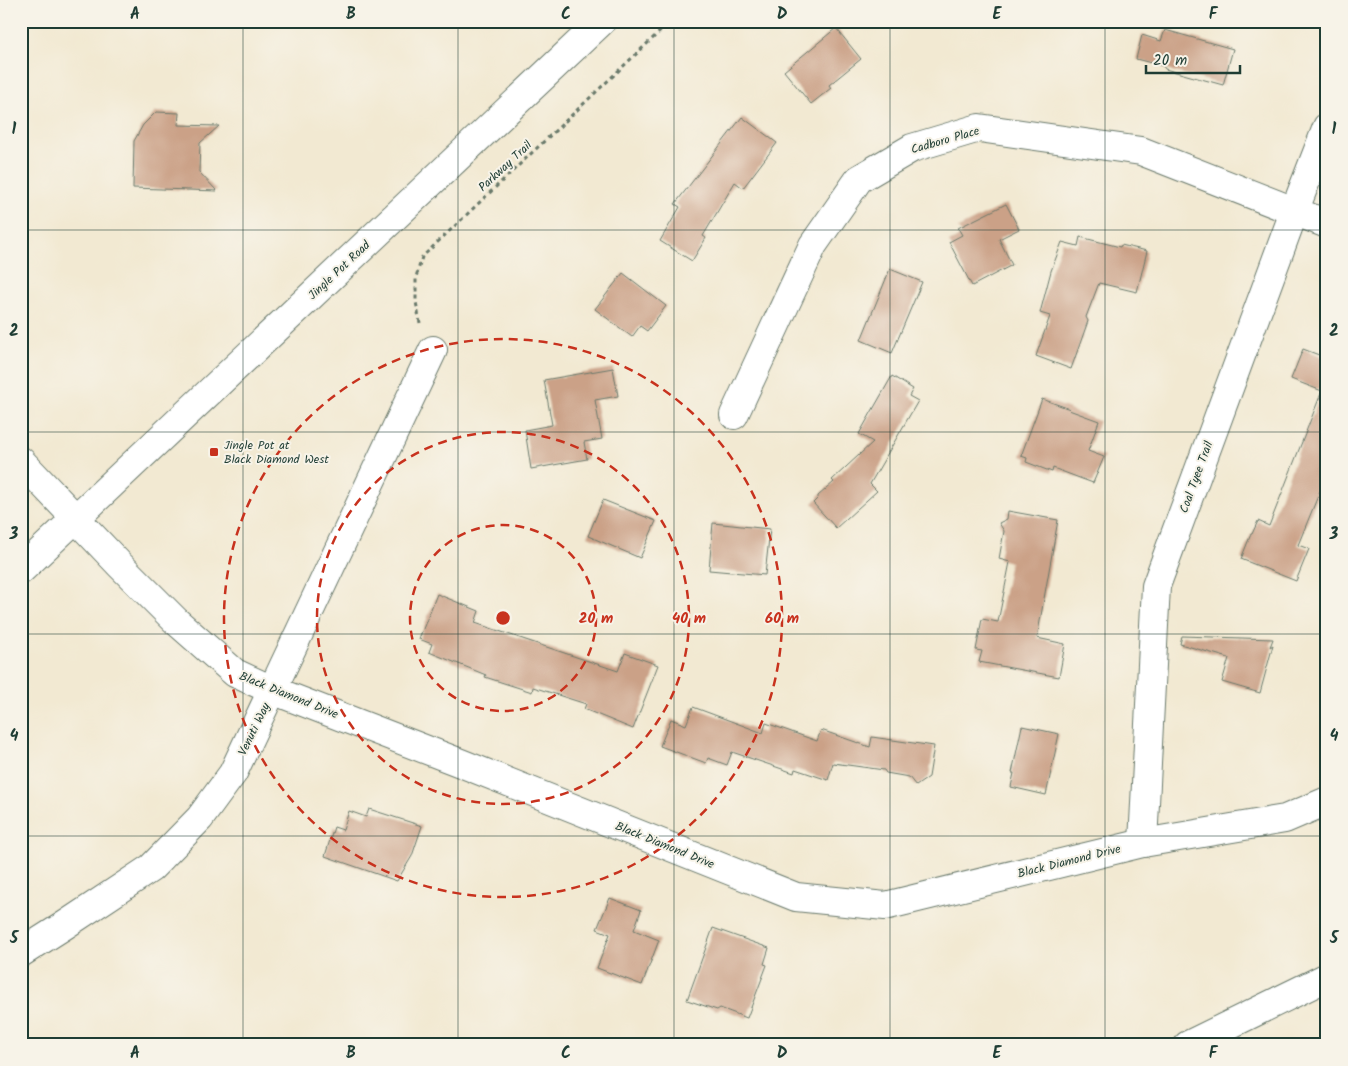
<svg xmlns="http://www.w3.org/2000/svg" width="1348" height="1066" font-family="Kalam,sans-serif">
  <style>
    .building { fill: #cba187 }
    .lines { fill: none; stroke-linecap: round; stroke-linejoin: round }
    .minor-casing { stroke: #69796b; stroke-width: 30 }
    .secondary-casing { stroke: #69796b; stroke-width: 30 }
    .trunk-casing { stroke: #69796b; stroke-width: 30 }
    .path { stroke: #69796b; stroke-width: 3; stroke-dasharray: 4 4; stroke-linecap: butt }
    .minor { stroke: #fff; stroke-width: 28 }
    .secondary { stroke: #fff; stroke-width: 28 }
    .trunk { stroke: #fff; stroke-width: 28 }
    .grid { fill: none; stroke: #1f3d34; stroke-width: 1; stroke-opacity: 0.55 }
    .ring { fill: none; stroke: #c8321e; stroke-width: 2.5; stroke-dasharray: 9 6 }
    .poi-dot { fill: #c8321e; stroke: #f7f3e8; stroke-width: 2 }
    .labels { text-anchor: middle; stroke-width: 4; stroke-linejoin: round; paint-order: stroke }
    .street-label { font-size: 12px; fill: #1f3d34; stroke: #f7f3e8 }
    .poi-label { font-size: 12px; fill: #1f3d34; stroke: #f7f3e8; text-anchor: start }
    .centre { fill: #c8321e; stroke: #f7f3e8; stroke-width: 2.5 }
    .ring-label { font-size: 15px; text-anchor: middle; font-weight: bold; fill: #c8321e; stroke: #f7f3e8; stroke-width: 4; stroke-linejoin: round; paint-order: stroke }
    .neatline { fill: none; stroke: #1f3d34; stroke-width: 2 }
    .grid-label { font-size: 16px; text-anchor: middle; font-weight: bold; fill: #1f3d34 }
  </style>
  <rect width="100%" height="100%" fill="#f7f3e8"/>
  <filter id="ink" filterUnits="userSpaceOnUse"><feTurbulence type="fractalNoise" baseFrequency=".02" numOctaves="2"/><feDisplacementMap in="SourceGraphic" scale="10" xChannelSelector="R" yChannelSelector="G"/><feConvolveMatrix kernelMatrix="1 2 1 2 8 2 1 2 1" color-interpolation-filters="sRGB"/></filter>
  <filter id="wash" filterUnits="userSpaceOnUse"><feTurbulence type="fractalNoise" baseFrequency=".0096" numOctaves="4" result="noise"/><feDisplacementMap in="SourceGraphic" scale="20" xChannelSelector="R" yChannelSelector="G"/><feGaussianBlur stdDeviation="1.12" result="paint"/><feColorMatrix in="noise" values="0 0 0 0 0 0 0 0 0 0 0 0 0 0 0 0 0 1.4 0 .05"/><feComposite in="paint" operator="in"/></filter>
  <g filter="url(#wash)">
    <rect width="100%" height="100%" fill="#f2e9d2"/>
    <g id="blocks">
      <g class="building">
        <path d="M836,28l25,31 -32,26 2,3 -20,16 -27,-33z"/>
        <path d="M1165,30l68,19 -10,36 -58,-16 -2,-3 -27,-7 6,-24 19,6z"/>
        <path d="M156,112l23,1 -1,12 41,1 -19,17 -1,29 18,19 -84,-3 1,-47 9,-16z"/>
        <path d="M742,117l35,26 -34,45 -8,-6 -32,54 3,2 -14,23 -32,-20 20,-34 -5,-3z"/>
        <path d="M1006,204l13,25 -20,10 13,26 -40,21 -23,-44 13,-7 -4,-7z"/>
        <path d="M1080,237l40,10 1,-2 26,6 -10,41 -38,-9 -13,34 2,4 -17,48 -35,-13 14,-40 -10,-3 11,-42 11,-29 16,4z"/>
        <path d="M890,269l32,13 -30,71 -31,-13z"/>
        <path d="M623,273l43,33 -19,25 -7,-5 -8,11 -37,-28z"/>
        <path d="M1303,349l24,9v136l-7,-3 -22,54 11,4 -13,32 -55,-22 10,-25h1l6,-13 11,5 53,-135 -31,-12z"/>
        <path d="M613,368l5,28 -23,4 7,39 -18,3 3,17 -56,10 -6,-39 27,-5 -8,-45z"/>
        <path d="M892,376l21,13 -4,7 9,5 -48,83 7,7 -41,37 -23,-25 5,-5v-2l16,-14 -2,-2 41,-38 -14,-8z"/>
        <path d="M1042,399l28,10 -1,1 30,11 -11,30 16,6 -11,26 -40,-15 -1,4 -26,-10 1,-4 -6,-2z"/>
        <path d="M603,500l53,21 -16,37 -52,-22z"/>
        <path d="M1008,511l50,9 -21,118 28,6 -6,33 -80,-15 3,-11 -6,-1 6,-31 16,3 12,-60 -11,-3 5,-28 -5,-8 8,-4z"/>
        <path d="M713,523l57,6 -5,46 -56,-5z"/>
        <path d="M437,594l42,17 -4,12 143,48 7,-18 33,12 -25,64 -49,-20 2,-5 -53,-17 -1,5 -47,-15 1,-2 -57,-23 3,-8 -13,-5z"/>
        <path d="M1182,636l91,3 -3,8 3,-2 -13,48 -38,-11 7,-24 -49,-14z"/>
        <path d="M693,707l70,26 3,-10 51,18 4,-11 49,17 2,-10 62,9 -5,31 -13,9 -7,-9 -23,-4 -2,-3 -51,-7 -5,17 -33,-11 -1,4 -62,-21 -5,13 -19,-7 -2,5 -46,-17 11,-27 15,6z"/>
        <path d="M1022,726l37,8 -13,61 -35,-8 3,-14h-2z"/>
        <path d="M369,809l53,17 -10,30 -15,25 -72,-25 9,-29 9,3 6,-19 17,6z"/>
        <path d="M610,898l31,12 -7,20 25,10 -17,45 -45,-17 13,-34 -13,-5z"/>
        <path d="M713,928l56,20 -5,16 3,1 -20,53 -27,-10 -3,2 -30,-10z"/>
      </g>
    </g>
  </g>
  <g filter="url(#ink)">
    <use href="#blocks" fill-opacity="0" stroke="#69796b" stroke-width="1"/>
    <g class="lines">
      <g class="minor-casing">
        <g id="minor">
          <path d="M734,415l79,-170 46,-66 53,-31 67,-20 162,23 186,73"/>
          <path d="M21,461l99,104 56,56 59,52 37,17 186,72 338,135 89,9 258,-63 142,-24 42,-18"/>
          <path d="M1143,843l13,-257 138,-374 33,-85"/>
          <path d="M21,953l44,-28 86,-57 49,-50 33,-45 200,-423"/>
        </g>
      </g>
      <g class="secondary-casing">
        <path id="secondary" d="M21,570l581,-549"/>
      </g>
      <g class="trunk-casing">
        <path id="trunk" d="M1188,1045l139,-68"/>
      </g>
      <path class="path" d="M420,323l-4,-21v-25l6,-20 249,-236"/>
      <use href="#minor" class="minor"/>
      <use href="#secondary" class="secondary"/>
      <use href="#trunk" class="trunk"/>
    </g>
  </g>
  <path class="grid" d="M243,21v1024M458,21v1024M674,21v1024M890,21v1024M1105,21v1024M21,230h1306M21,432h1306M21,634h1306M21,836h1306"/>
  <g class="ring">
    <circle cx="503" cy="618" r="93"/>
    <circle cx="503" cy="618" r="186"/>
    <circle cx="503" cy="618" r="279"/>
  </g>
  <rect class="poi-dot" x="209" y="447" width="10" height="10" rx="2.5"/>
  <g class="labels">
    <g class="street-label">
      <text transform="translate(945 140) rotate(-16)" y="4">Cadboro Place</text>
      <text transform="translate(505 166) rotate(-43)" y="4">Parkway Trail</text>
      <text transform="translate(339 270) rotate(-43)" y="4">Jingle Pot Road</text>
      <text transform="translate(1196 477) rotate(-70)" y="4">Coal Tyee Trail</text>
      <text transform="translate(289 695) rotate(22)" y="4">Black Diamond Drive</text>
      <text transform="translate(254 729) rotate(-64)" y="4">Venuti Way</text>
      <text transform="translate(665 845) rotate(22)" y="4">Black Diamond Drive</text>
      <text transform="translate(1069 861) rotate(-14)" y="4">Black Diamond Drive</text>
    </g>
    <g class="poi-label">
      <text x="224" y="449">Jingle Pot at<tspan x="224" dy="14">Black Diamond West</tspan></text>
    </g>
  </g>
  <circle cx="503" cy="618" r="8" class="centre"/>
  <g class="ring-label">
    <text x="596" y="623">20 m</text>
    <text x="689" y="623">40 m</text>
    <text x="782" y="623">60 m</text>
  </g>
  <rect width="1348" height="1066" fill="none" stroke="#f7f3e8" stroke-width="55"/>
  <path d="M1146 65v8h94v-8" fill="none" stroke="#1f3d34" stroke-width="2.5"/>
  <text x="1153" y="65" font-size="15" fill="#1f3d34" stroke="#f7f3e8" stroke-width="4" paint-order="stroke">20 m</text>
  <rect x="28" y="28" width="1292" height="1010" class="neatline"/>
  <g class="grid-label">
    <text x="135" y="19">A</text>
    <text x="351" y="19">B</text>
    <text x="566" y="19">C</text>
    <text x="782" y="19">D</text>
    <text x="997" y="19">E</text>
    <text x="1213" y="19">F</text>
    <text x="14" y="134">1</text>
    <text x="1334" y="134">1</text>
    <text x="14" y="336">2</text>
    <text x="1334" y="336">2</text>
    <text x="14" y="539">3</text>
    <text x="1334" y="539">3</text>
    <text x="14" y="741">4</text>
    <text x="1334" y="741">4</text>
    <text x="14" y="943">5</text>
    <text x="1334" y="943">5</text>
    <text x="135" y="1058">A</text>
    <text x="351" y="1058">B</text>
    <text x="566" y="1058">C</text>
    <text x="782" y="1058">D</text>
    <text x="997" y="1058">E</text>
    <text x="1213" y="1058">F</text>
  </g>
</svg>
